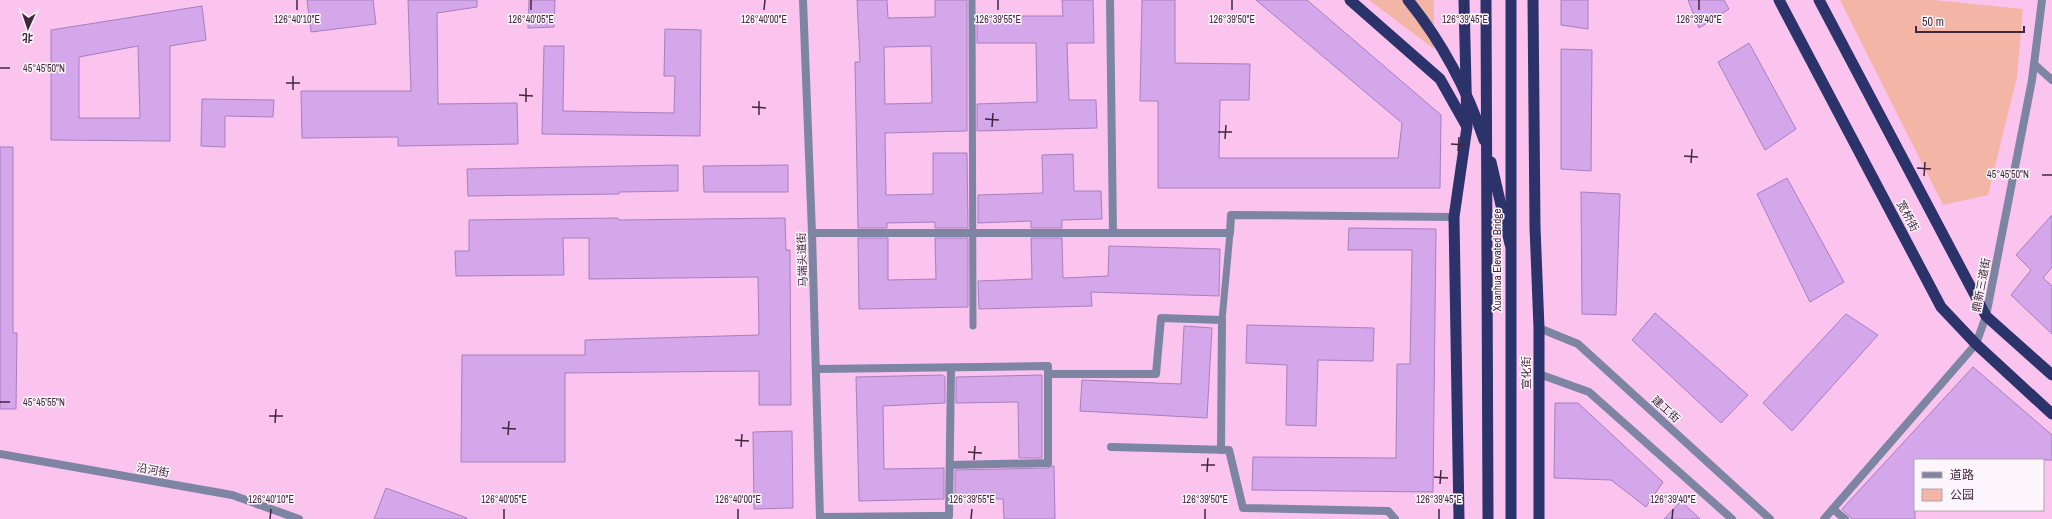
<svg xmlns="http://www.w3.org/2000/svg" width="2052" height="519" font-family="'Archivo Narrow','Noto Sans SC',sans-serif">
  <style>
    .green { fill: #f3b5a6 }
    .building { fill: #d3a7ea; stroke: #a87ebe; fill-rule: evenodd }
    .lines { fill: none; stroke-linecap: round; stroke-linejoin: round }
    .service { stroke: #7d85a3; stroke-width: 7 }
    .minor { stroke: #7d85a3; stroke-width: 8 }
    .tertiary { stroke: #7d85a3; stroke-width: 8 }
    .trunk { stroke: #2b336a; stroke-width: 11 }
    .trunk-bridge { stroke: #2b336a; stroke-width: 11 }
    .ticks { fill: none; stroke: #41273c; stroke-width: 1.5 }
    .labels { text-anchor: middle; stroke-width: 3; stroke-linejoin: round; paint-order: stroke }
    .street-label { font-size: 11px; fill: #41273c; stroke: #fdf6fc }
    .ticks-label { font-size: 10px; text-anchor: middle; fill: #41273c; stroke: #fdf6fc; stroke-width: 3; stroke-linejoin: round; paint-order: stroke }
  </style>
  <rect width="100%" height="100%" fill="#fac4ef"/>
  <g class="green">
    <path d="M1369,0h65v49z"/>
    <path d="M1840,0h94l89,9 -6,68 -29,118 -45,10z"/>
  </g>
  <g class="building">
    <path d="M307,0h66l3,24 -65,8z"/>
    <path d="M408,0h69v7l-40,6 1,91 79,-1 1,41 -120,2v-9l-96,1 -1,-47h110z"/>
    <path d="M529,0h26l-1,27 -26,1z"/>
    <path d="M857,0h30l1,18 47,-1v-17h32v131l-82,2 1,62 47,-1v-41h34l1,75h-33v-6l-48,1v5h-29l-3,-166h5zM931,46l1,57 -47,1 -1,-57z"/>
    <path d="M1062,0h31l1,43h-27l2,57h27l1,28 -120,3v-27l60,-2 -1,-59h-59v-27h86z"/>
    <path d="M1142,0h33v63l75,1 -1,36h-29l-1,58h179l4,-35 -146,-123h51l134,115 -1,73h-282v-87h-18z"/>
    <path d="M1561,0h27v29l-27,-4z"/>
    <path d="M1688,0h36l5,9 -30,19z"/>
    <path d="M202,6l4,34 -36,6v95l-119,-1v-110zM138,46l2,72h-61v-61z"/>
    <path d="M665,29l36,1 -1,106 -158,-2 2,-88h20l-1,65 111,2 1,-37h-11z"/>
    <path d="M1749,43l47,86 -31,21 -47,-88z"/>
    <path d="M1561,49l31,1 -1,121 -30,-2z"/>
    <path d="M202,99l72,1 -1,17 -48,-1v31l-24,-1z"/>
    <path d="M0,147h13v186h4l-1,76h-16z"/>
    <path d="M1073,154l1,37h27l1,28 -40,1v8h-31v-7l-53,2v-28l65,-2 -1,-38z"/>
    <path d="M678,165v26l-59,1v2l-151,2 -1,-27z"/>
    <path d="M788,165v27h-84l-1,-26z"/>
    <path d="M1787,178l57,104 -34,20 -53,-108z"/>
    <path d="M1581,192l39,2 -4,121 -34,-1z"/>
    <path d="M2052,215v52l-9,11 9,8v48l-41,-39 20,-25 -15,-15z"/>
    <path d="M618,218l1,2 166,-2 1,32h4l1,155h-32v-34l-194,2v89h-104l1,-107h123v-15l174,-5 -1,-58 -169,2v-41h-26l1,37 -108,1 -1,-25h14v-31z"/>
    <path d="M1349,228l87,1 -3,263 -181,-2 1,-33 143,1 1,-94h13l2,-114h-64z"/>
    <path d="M858,238h30v42l48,-1 -1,-41h33v69l-109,2z"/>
    <path d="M1031,238h31l1,40 45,-2 1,-30 111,3 -1,47 -128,-4 1,14 -113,3 -1,-28 54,-2z"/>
    <path d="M1655,313l93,82 -27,28 -89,-83z"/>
    <path d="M1846,314l32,21 -86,96 -29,-28z"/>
    <path d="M1247,325l127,3 -1,33 -55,-1 -2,66 -30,-1 1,-60 -41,-2z"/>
    <path d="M1184,326l28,2 -5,90 -127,-7 2,-31 99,4z"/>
    <path d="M1973,367l79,68v25h-137v59h-63l-10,-10z"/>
    <path d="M942,375l3,2v26l-62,3 1,63 60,-1v31l-85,2 -3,-124z"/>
    <path d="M1042,375v83h-23l-1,-56 -62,1v-26z"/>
    <path d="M1555,403h23l85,79 -17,25 -35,-27 -57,-2z"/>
    <path d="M792,431l1,77 -39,1 -1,-77z"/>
    <path d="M1052,466h2l1,53h-51l-1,-20 -48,-1v-28l93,-2z"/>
    <path d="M386,488l81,30v1h-93z"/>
    <path d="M1681,501l19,18h-36z"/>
  </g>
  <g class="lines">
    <g class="service">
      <path d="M972,0l1,326"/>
      <path d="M1222,320l8,-87"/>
    </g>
    <g class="minor">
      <path d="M1110,0l3,233"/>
      <path d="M812,233h418l1,-18 223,2"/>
      <path d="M816,369l232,-3v97l-98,2"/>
      <path d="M1048,374h108l5,-56 61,2 -1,130"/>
      <path d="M1111,447l118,3 14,58 145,3 7,8"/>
      <path d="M1833,509l12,10"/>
      <path d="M820,517l115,-1"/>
      <path d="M935,519v-3h14l2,-148"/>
    </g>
    <g class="tertiary">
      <path d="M803,0l9,233 8,286"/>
      <path d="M2034,64l18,16"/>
      <path d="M1539,328l39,16 192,175"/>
      <path d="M1539,374l50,18 143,127"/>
      <path d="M0,454l232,41 67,24"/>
      <path d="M1824,519l152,-175 10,-28 46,-236 10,-80"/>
    </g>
    <g class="trunk">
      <path d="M1350,0l90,79 26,46"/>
      <path d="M1511,0v519"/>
      <path d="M1533,0l2,227 4,101v191"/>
      <path d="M1779,0l162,307 35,37 76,70"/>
      <path d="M1819,0l167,316 66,59"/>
      <path d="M1459,519l-5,-302 13,-90 -3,-127"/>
    </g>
    <g class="trunk-bridge">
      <path d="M1408,0c34,42 59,89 76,140"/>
      <path d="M1486,0l2,519"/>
      <path d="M1491,162l19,82"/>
    </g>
  </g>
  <path class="ticks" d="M297,10v-10M531,10v-10M764,10l1,-10M998,10v-10M1232,10v-10M1465,10l1,-10M1699,10v-10M0,68h10M286,83h14M293,90v-14M519,95l14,1M526,102v-14M752,107l14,1M759,115v-14M985,119l14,1M992,127l1,-14M1218,132h14M1225,139l1,-14M1451,144l14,1M1458,151l1,-14M1684,156l14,1M1691,163l1,-14M1917,168l14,1M2042,175h10M1924,176l1,-14M0,402h10M269,416h14M275,423l1,-14M502,428l14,1M508,435l1,-14M735,440l14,1M741,447l1,-13M968,452l14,1M974,460l1,-14M1201,465h14M1207,472l1,-14M1434,477l14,1M1440,484l1,-14M270,519l1,-10M504,519v-10M738,519v-10M971,519l1,-10M1205,519v-10M1439,519v-10M1672,519l1,-10"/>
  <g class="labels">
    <g class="street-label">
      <text transform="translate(1908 216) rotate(62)" y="4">宽桥街</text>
      <text transform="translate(802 260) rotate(-92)" y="4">马端头道街</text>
      <text transform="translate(1497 260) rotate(-90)" y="4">Xuanhua Elevated Bridge</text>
      <text transform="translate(1981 285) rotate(-79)" y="4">鼎新三道街</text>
      <text transform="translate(1526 373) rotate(-90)" y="4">宣化街</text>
      <text transform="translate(1666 409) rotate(42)" y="4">建工街</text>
      <text transform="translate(153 470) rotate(10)" y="4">沿河街</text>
    </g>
  </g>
  <g class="ticks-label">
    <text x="297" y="23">126°40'10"E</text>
    <text x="531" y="23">126°40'05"E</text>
    <text x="764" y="23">126°40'00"E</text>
    <text x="998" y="23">126°39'55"E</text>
    <text x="1232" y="23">126°39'50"E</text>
    <text x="1465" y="23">126°39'45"E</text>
    <text x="1699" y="23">126°39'40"E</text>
    <text x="44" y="72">45°45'50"N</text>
    <text x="2008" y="178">45°45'50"N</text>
    <text x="44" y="406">45°45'55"N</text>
    <text x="271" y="503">126°40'10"E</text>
    <text x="504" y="503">126°40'05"E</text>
    <text x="738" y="503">126°40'00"E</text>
    <text x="972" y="503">126°39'55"E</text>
    <text x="1205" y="503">126°39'50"E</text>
    <text x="1439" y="503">126°39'45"E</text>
    <text x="1673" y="503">126°39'40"E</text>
  </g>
  <rect x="1914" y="459" width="130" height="52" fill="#fdf6fc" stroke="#b2a3af"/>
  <rect x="1922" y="472" width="20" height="6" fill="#7d85a3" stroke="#b2a3af"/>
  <text x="1950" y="479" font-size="12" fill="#41273c">道路</text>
  <rect x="1922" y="489" width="20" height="12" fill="#f3b5a6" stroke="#b2a3af"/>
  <text x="1950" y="499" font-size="12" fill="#41273c">公园</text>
  <g transform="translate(28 28) rotate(183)" stroke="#fdf6fc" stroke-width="3" paint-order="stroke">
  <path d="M0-3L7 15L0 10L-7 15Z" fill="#41273c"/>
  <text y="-6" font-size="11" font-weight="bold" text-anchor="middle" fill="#41273c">北</text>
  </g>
  <path d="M1916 26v6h108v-6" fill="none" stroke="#41273c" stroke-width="2"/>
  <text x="1922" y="26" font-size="12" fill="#41273c" stroke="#fdf6fc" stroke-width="3" paint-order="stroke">50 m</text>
</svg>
